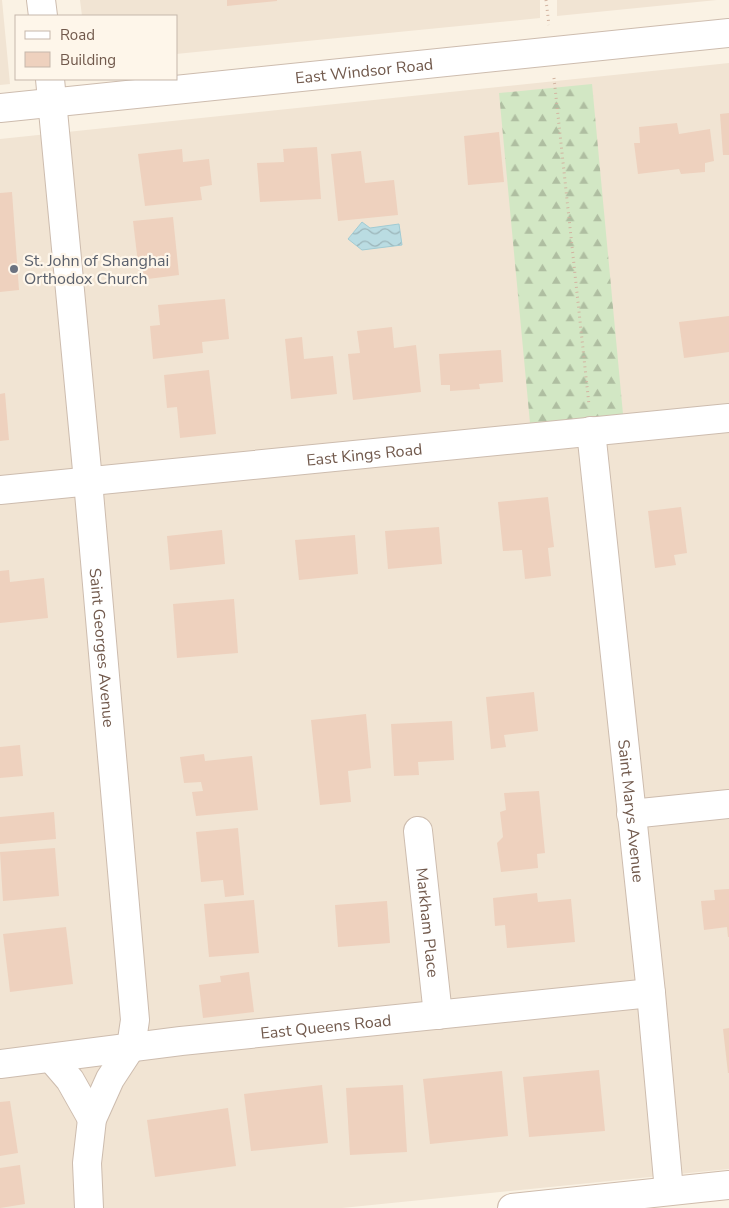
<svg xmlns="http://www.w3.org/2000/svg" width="729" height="1208" font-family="'Nunito Sans',sans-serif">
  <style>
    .residential { fill: #f1e4d3 }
    .forest { fill: url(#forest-firs) }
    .water { fill: url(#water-waves); stroke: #a1cbd3 }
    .building { fill: #eed1be }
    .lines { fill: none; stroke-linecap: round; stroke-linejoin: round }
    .minor-casing { stroke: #cdbcae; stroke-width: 30 }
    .secondary-casing { stroke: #cfbcac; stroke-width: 30 }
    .path { stroke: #d2b4a1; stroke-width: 3; stroke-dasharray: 1 4; stroke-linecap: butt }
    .minor { stroke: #fff; stroke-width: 28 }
    .secondary { stroke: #fff; stroke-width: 28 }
    .worship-dot { fill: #6b7280; stroke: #fef6ea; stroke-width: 2 }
    .labels { text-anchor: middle; stroke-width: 4.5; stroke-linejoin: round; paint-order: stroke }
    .street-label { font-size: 16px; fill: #71594c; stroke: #fef6ea }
    .worship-label { font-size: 16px; fill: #5b616d; stroke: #fef6ea; text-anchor: start }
  </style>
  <defs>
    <pattern id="forest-firs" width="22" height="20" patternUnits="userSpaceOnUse" patternTransform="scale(1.25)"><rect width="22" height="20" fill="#d2e7c4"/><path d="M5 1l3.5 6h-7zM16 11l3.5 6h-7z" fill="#afbea1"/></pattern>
    <pattern id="water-waves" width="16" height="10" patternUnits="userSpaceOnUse" patternTransform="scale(1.25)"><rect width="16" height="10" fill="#badce2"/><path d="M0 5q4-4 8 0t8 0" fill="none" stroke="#9cb5b9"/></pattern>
  </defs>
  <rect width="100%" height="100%" fill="#faf2e4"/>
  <g class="residential">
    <path d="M0,0h2l8,84 -10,1z"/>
    <path d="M80,0h460v18l-364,36v-38h-94z"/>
    <path d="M557,0h160l-160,16z"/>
    <path d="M729,63v1106l-387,39h-342v-1069z"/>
  </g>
  <path class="forest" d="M592,84l31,330 -93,9 -31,-330z"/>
  <path class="water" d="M362,222l8,6 29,-4 3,21 -40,5 -14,-11z"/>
  <g class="building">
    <path d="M227,0h50v1l-50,5z"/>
    <path d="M729,113v42h-6l-3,-41z"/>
    <path d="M677,123l2,11 31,-5 4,32 -9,2v9l-24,2 -2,-5 -41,5 -4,-31h6l-1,-16z"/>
    <path d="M499,132l5,50 -36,3 -4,-49z"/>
    <path d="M317,147l4,52 -61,3 -3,-39 27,-1 -1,-13z"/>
    <path d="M182,149l1,13 26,-3 3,26 -12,2 2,13 -57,6 -7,-52z"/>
    <path d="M361,151l4,32 29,-3 4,35 -60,6 -7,-67z"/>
    <path d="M12,192l7,98 -19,2v-99z"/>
    <path d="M173,217l6,58 -39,5 -7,-59z"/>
    <path d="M225,299l4,40 -27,3 1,11 -50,6 -3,-33 10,-1 -2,-20z"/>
    <path d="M729,316v36l-45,6 -5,-36z"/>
    <path d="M392,327l2,21 22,-3 5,47 -68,8 -5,-46 12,-1 -3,-22z"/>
    <path d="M302,337l2,22 29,-3 4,38 -46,5 -6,-60z"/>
    <path d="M501,350l2,32 -24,2 1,5 -30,2v-6h-9l-2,-31z"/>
    <path d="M209,370l7,64 -36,4 -3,-31 -10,1 -3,-33z"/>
    <path d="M5,393l4,47 -9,1v-47z"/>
    <path d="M548,497l6,50 -6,1 3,28 -26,3 -3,-29 -19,1 -5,-49z"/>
    <path d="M681,507l6,46 -13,2 2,10 -21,3 -7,-57z"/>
    <path d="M439,527l3,37 -54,5 -3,-38z"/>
    <path d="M222,530l3,34 -55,6 -3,-34z"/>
    <path d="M355,535l3,39 -59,6 -4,-40z"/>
    <path d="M9,570l1,12 34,-4 4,40 -48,5v-52z"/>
    <path d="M234,599l4,54 -61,5 -4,-54z"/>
    <path d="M534,692l4,39 -34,4 2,12 -15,2 -5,-52z"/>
    <path d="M366,714l5,54 -23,3 3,31 -31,3 -9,-85z"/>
    <path d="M452,721l2,39 -36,2 1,13 -25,1 -3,-52z"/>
    <path d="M20,745l3,31 -23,2v-31z"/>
    <path d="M204,754l1,7 47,-5 6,54 -62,6 -4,-24 11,-1 -2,-9 -17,1 -4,-26z"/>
    <path d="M539,791l6,62 -8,1 1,14 -37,4 -4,-29 6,-6 -3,-25 6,-2 -2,-17z"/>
    <path d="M54,812l2,27 -56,5v-27z"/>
    <path d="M238,828l6,67 -19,2 -2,-17 -22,2 -5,-50z"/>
    <path d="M55,848l4,48 -56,5 -3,-49z"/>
    <path d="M729,889v48h-1l-1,-10 -23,3 -3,-29 14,-1 -1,-10z"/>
    <path d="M537,893l1,9 33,-3 4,43 -68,6 -2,-23 -10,1 -2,-28z"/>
    <path d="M254,900l5,53 -50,4 -5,-53z"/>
    <path d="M387,901l3,42 -52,4 -3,-42z"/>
    <path d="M66,927l7,57 -63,8 -7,-58z"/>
    <path d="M249,972l5,40 -51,6 -4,-33 22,-3 -1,-6z"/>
    <path d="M729,1028v45h-1l-5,-44z"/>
    <path d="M599,1070l6,61 -76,6 -6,-60z"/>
    <path d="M502,1071l6,65 -78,8 -7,-65z"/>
    <path d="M322,1085l6,58 -77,8 -7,-57z"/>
    <path d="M403,1085l4,67 -57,3 -4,-67z"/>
    <path d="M10,1101l8,52 -18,3v-54z"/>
    <path d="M228,1108l8,58 -81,11 -8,-57z"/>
    <path d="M20,1165l5,39 -25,4v-40z"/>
  </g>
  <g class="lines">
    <g class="minor-casing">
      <g id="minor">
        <path d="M41,0l2,16"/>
        <path id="s1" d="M50,79l38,402 47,539 -4,27 -21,32 -18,40 -5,44 2,45"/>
        <path id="s2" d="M0,108l729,-75"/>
        <path id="s3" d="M591,431l60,562 18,198"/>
        <path id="s4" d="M0,490l729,-72"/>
        <path d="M631,814l98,-10"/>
        <path id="s5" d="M418,831l20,184"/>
        <path d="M52,1059l18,21 22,39"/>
        <path id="s6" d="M0,1064l181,-23 470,-48"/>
      </g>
    </g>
    <g class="secondary-casing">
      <path id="secondary" d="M512,1208l217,-23"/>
    </g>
    <g class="path">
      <path d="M546,0l3,25"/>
      <path d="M554,78l35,327"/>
    </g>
    <use href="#minor" class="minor"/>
    <use href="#secondary" class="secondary"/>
  </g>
  <circle class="worship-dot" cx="14" cy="269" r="5"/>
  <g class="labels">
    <g class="street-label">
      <text dy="6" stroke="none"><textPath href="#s2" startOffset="366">East Windsor Road</textPath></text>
      <text dy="6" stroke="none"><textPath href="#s4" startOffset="366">East Kings Road</textPath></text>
      <text dy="6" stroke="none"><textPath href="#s1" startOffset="571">Saint Georges Avenue</textPath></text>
      <text dy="6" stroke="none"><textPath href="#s3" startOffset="382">Saint Marys Avenue</textPath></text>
      <text dy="6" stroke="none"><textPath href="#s5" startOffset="92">Markham Place</textPath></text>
      <text dy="6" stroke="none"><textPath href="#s6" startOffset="328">East Queens Road</textPath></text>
    </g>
    <g class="worship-label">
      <text x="24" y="266">St. John of Shanghai<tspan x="24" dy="18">Orthodox Church</tspan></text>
    </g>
  </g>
  <rect x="15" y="15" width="162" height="65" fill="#fef6ea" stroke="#c6b7ab"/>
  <rect x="25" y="31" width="25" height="8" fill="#ffffff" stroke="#c6b7ab"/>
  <text x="60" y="40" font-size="15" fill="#71594c">Road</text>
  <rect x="25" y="52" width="25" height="15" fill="#eed1be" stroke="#c6b7ab"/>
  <text x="60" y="65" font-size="15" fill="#71594c">Building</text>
</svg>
